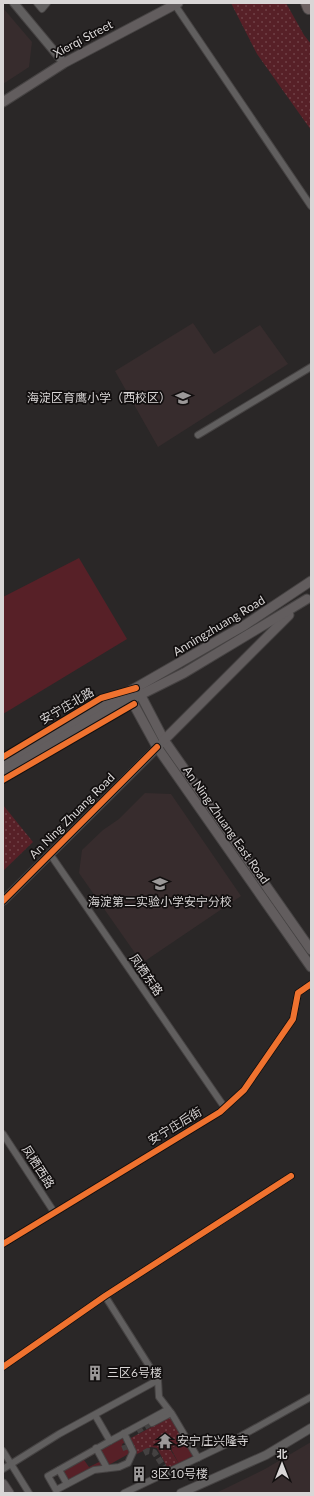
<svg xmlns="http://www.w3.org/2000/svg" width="314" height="1496" font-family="Lato,'Noto Sans SC',sans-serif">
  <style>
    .built { fill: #372c2d }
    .green { fill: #572027 }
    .park { fill: url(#park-dots) }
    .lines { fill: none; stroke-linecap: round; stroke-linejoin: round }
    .minor-tunnel { stroke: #444141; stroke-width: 6; stroke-dasharray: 6 3; stroke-linecap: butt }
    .minor-casing { stroke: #464343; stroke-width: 8 }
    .tertiary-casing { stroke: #464343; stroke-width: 10 }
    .secondary-casing { stroke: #464343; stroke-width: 11 }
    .motorway-casing { stroke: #464343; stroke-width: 14 }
    .minor { stroke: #615f5f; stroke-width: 6 }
    .tertiary { stroke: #615f5f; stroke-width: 8 }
    .secondary { stroke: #625d5e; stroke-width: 9 }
    .motorway { stroke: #6d6363; stroke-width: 12 }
    .cycleway-casing { stroke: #120f0f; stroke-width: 8 }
    .cycleway { stroke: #ef722f; stroke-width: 6 }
    .labels { text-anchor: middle; stroke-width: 3.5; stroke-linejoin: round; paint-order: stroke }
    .street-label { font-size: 12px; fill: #d9d6d6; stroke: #120f0f }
    .poi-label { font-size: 12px; fill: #d9d6d6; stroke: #120f0f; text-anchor: start }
  </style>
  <defs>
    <pattern id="park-dots" width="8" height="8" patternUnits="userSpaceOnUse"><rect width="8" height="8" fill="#572027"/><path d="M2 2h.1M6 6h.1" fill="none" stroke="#6f4046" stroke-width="1.8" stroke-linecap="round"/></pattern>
  </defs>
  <rect width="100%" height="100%" fill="#2a2727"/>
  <g class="built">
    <path d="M3,8l29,34 -3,25 -26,17z"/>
    <path d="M193,323l21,31 46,-29 28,39 -130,83 -43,-76z"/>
    <path d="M145,793l26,1 70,102 -99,67 -63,-90 3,-23 21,-20 16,-11z"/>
    <path d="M311,1442v51h-95l49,-24z"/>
  </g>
  <g class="green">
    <path d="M79,558l48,81 -124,75v-117z"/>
    <path d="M184,1437l10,18 -15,9 -8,-15 11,-6z"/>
    <path d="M122,1438l4,4 -4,2 1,3 4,-3 5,8 -25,14 -9,-16z"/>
    <path d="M95,1452l1,1 -12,7 5,7 12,-6 1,4 -35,18 -6,-12z"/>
  </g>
  <g class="park">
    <path d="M231,3h55l18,32 7,9v86l-54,-76z"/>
    <path d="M3,805l30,37 -30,29z"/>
    <path d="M172,1416l12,21 -3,6 -11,6 9,15 -11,5 -11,-21 -6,-1 -14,7 -8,-15z"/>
  </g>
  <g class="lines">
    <g class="minor-tunnel">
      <path d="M137,1431l15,-8"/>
      <path d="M124,1445l2,5"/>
      <path d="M144,1453l4,-2 6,1 10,15"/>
    </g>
    <g class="minor-casing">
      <g id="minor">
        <path d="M37,3l5,6 5,-6"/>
        <path d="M175,5l136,201"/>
        <path d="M198,435l113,-68"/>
        <path d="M50,854l175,254"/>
        <path d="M3,1134l51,78"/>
        <path d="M3,1244l217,-132 24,-22 49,-71 5,-26 13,-9"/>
        <path d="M105,1296l53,84 1,17 13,17 26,44"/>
        <path d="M3,1367l102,-71 186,-120"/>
        <path d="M95,1415l15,26 -62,35 8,14 38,-20 25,-3 9,-4 5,-11 -9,-19"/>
        <path d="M152,1423l19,-10"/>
        <path d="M110,1441l57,-31"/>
        <path d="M96,1448l11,20"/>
        <path d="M3,1451l26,42"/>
        <path d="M3,1469l56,-35 99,-54"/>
        <path d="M59,1470l8,14"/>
        <path d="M124,1493l101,-48 86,-48"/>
      </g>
    </g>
    <g class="tertiary-casing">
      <g id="tertiary">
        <path d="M14,3l50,60"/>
        <path d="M3,901l158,-157"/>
        <path d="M181,1493l85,-38 45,-27"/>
      </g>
    </g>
    <g class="secondary-casing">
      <g id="secondary">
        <path d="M3,102l61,-39 114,-60"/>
        <path d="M138,690l26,50 147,210"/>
        <path d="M128,694l29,53 154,220"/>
        <path d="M164,740l125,-125"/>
        <path d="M3,764l242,-139 66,-44"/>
        <path d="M3,772l109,-63 72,-36 123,-74"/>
        <path d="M3,1484l6,9"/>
      </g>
    </g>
    <g class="motorway-casing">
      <path id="motorway" d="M307,3l2,5"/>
    </g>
    <use href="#minor" class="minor"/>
    <use href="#tertiary" class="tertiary"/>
    <use href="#secondary" class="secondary"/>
    <use href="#motorway" class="motorway"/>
    <g class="cycleway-casing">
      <g id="cycleway">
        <path d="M3,757l98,-59 35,-10"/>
        <path d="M3,780l131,-76"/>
        <path d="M3,901l154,-154"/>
        <path d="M3,1244l217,-132 24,-22 49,-71 5,-26 13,-9"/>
        <path d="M3,1367l102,-71 186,-120"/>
      </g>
    </g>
    <use href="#cycleway" class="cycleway"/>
  </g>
  <defs>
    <g id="school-bare" transform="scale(1.2)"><path d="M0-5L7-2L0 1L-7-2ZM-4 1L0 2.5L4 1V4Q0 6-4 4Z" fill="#9c9999" stroke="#120f0f" stroke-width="2.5" paint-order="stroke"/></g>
    <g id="building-bare" transform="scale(1.2)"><path d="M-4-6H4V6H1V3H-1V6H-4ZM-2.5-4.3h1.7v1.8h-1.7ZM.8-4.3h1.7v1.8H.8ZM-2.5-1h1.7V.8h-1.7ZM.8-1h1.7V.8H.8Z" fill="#9c9999" stroke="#120f0f" stroke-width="2.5" paint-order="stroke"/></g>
    <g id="temple-bare" transform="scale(1.2)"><path d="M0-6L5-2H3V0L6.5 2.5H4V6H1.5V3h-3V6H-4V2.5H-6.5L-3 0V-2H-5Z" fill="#9c9999" stroke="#120f0f" stroke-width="2.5" paint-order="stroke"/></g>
  </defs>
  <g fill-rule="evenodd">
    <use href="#school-bare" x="183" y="398"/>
    <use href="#school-bare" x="160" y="884"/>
    <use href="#building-bare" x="95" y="1373"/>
    <use href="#temple-bare" x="165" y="1441"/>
    <use href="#building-bare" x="139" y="1474"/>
  </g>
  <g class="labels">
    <g class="street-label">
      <text transform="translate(83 39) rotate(-28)" y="4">Xierqi Street</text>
      <text transform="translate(219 626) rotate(-31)" y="4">Anningzhuang Road</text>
      <text transform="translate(67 706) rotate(-30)" y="4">安宁庄北路</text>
      <text transform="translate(72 816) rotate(-45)" y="4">An Ning Zhuang Road</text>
      <text transform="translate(226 825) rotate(55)" y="4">An Ning Zhuang East Road</text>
      <text transform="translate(146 975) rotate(55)" y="4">凤栖东路</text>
      <text transform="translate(175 1126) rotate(-31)" y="4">安宁庄后街</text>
      <text transform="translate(38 1167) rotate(57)" y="4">凤栖西路</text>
    </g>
    <g class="poi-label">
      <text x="171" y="402" text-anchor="end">海淀区育鹰小学（西校区）</text>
      <text x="160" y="906" text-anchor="middle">海淀第二实验小学安宁分校</text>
      <text x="107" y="1377">三区6号楼</text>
      <text x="177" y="1445">安宁庄兴隆寺</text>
      <text x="151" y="1478">3区10号楼</text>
    </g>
  </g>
  <rect width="314" height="1496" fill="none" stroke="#d9d6d6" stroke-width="8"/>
  <g transform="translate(282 1464)" stroke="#120f0f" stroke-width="3" paint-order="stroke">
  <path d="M0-3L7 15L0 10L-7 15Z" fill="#d9d6d6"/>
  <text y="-6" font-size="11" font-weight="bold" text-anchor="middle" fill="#d9d6d6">北</text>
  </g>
</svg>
